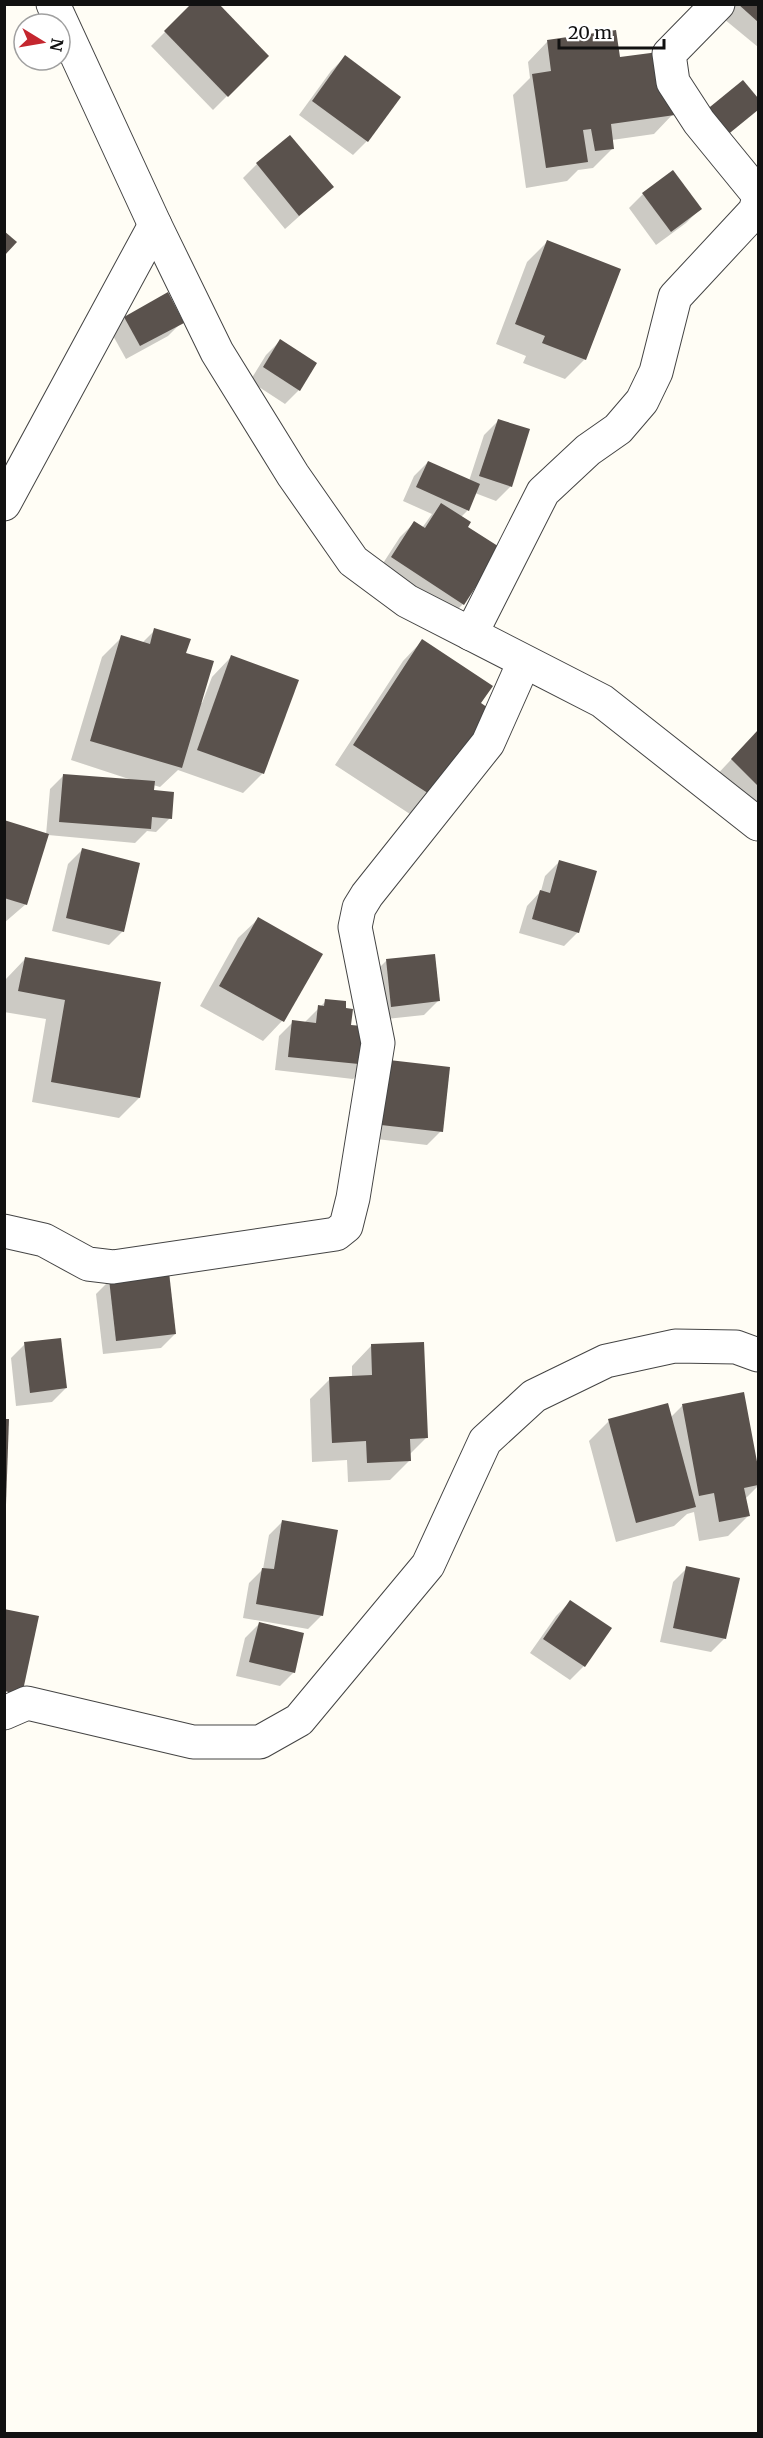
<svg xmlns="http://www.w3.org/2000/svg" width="763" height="2438" font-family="Merriweather,serif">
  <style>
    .shadow { fill: #0003 }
    .building { fill: #5a524d }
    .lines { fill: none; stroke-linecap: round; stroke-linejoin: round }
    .minor-casing { stroke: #444; stroke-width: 35 }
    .minor { stroke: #fff; stroke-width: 33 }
  </style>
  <rect width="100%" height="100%" fill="#fffdf5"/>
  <g class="shadow">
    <path d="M193,4l74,52 -54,54 -62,-64z"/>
    <path d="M736,4h22v43l-34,-28z"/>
    <path d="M547,42l72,17 54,55 -19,20 -42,6 1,8 -20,20 -15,2 -11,11 -41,7 -13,-93 17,-17 -2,-16z"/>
    <path d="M345,57l54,40 -32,44 -14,14 -54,-40 32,-44z"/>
    <path d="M743,82l15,19v8l-47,40z"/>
    <path d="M257,164l75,23 -47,42 -42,-51z"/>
    <path d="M672,172l28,37 -14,14 -30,22 -27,-37 14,-14z"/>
    <path d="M547,242l38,117 -20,20 -42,-16 3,-7 -30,-12 31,-82z"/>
    <path d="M125,318l57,4 -14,14 -42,23 -15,-27z"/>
    <path d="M280,341l19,49 -14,14 -35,-23 16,-26z"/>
    <path d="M498,421l31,9 -19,57 -14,14 -21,-8 -8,18 -7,7 5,9 34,22 -36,55 -14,14 -71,-47 22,-34 14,-14 8,5 10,-14 -29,-13 11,-25 14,-14 41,19 15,-46z"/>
    <path d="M155,630l29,24 16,48 2,1 10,-26 19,-20 66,24 -35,93 -19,19 -65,-23 -18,17 -7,-2v7l17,26 -14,14 -9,-1 -12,12 -87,-8 -22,69 -22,19v-101l42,13 4,-46 14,-14 71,6 -64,-21 31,-103 20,-20 20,6z"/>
    <path d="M422,641l57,63 10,6 -76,106 -78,-51 68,-104z"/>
    <path d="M758,731v94l-46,-45z"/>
    <path d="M82,850l41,81 -14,14 -57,-14 16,-67z"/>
    <path d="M559,862l19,70 -14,14 -45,-13 8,-27 14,-15 4,-15z"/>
    <path d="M258,919l63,36 -39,66 -19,20 -63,-35 38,-68z"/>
    <path d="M25,959l134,24 -20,115 -20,20 -87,-16 14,-83 -42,-7 2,-33z"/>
    <path d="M386,961l52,40 -14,14 -47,5 -5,-45z"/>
    <path d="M326,1001l23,26 18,38 -14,14 -78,-9 4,-34 14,-14 11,1z"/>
    <path d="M376,1075l65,56 -14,14 -59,-7z"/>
    <path d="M110,1280l65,54 -14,14 -58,6 -7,-60z"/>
    <path d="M25,1344l41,44 -14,14 -36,4 -5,-48z"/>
    <path d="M371,1346l55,92 -17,17 1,5 -20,20 -42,2 -1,-22 -35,2 -2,-63 20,-20 22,-1v-12z"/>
    <path d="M743,1394l15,81v11l-13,13 3,17 -20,20 -29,5 -5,-29 -7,2 -13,12 -58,16 -27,-101 20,-20 61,-3 12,-12z"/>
    <path d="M283,1521l39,94 -14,14 -65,-11 6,-35 14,-14 6,-34z"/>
    <path d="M687,1568l38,70 -14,14 -51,-10 13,-60z"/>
    <path d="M570,1602l14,64 -14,14 -40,-27 26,-37z"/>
    <path d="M259,1624l35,48 -14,14 -44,-10 9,-38z"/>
  </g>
  <g class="building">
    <path d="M191,4h28l50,52 -41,41 -64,-66z"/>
    <path d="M738,4h20v18z"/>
    <path d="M616,30l4,27 46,-6 9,64 -64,9 3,25 -19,2 -4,-22 -8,1 5,32 -42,6 -14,-94 19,-3 -4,-31z"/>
    <path d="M345,55l56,42 -33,45 -56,-41z"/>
    <path d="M743,80l15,18v12l-32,26 -21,-25z"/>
    <path d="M290,135l44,52 -35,29 -43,-53z"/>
    <path d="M673,170l29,39 -31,23 -29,-39z"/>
    <path d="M4,231l13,11 -13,14z"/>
    <path d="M547,240l74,29 -35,91 -44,-17 3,-7 -30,-12z"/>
    <path d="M168,292l16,31 -44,23 -16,-29z"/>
    <path d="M280,339l37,24 -17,28 -37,-24z"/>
    <path d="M498,419l32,10 -18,58 -33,-11z"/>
    <path d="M428,461l52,23 -11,27 -53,-24z"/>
    <path d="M441,503l30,19 -3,5 33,21 -37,57 -73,-48 23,-36 11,7z"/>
    <path d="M154,628l37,11 -5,14 28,8 -32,107 -92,-27 31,-106 29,9z"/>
    <path d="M422,639l71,47 -12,17 10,7 -57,87 -81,-52z"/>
    <path d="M231,655l68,25 -35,94 -67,-24z"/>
    <path d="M758,730v56l-27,-27z"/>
    <path d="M63,774l92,7 -1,9 20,2 -2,27 -20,-2 -1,12 -92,-7z"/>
    <path d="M4,820l45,14 -22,71 -23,-7z"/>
    <path d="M82,848l58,15 -16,69 -58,-14z"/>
    <path d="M559,860l38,11 -18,62 -47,-14 8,-29 10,3z"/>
    <path d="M258,917l65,37 -39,68 -65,-36z"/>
    <path d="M435,954l5,47 -49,6 -5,-48z"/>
    <path d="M25,957l136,25 -21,116 -89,-16 14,-82 -47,-9z"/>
    <path d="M325,999l21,2v7l7,1 -2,16 22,2 -4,38 -81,-8 4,-37 24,3 2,-18 6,1z"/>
    <path d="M389,1060l61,7 -7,65 -62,-7z"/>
    <path d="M169,1272l7,62 -60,7 -7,-62z"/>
    <path d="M61,1338l6,50 -37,5 -6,-51z"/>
    <path d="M424,1342l4,96 -18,1 1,22 -44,2 -1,-22 -34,2 -3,-66 43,-2 -1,-31z"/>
    <path d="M744,1392l14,75v18l-14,3 6,28 -31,6 -5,-29 -15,3 -17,-92z"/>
    <path d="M668,1403l28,104 -60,16 -28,-104z"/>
    <path d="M4,1419h5l-3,85h-2z"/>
    <path d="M282,1520l56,10 -15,86 -67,-12 6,-36 12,1z"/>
    <path d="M686,1566l54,12 -14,61 -53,-11z"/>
    <path d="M570,1600l42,28 -27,39 -42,-28z"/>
    <path d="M4,1609l35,7 -17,79 -18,-4z"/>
    <path d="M259,1622l45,11 -9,40 -46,-11z"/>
  </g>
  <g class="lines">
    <g class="minor-casing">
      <g id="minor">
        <path d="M53,4l102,221 62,127 76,123 60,86 54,40 195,100 156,123"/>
        <path d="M718,4l-49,50 4,28 26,40 58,71 1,6"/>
        <path d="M4,504l151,-279"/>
        <path d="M471,634l72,-142 45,-42 30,-21 24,-28 14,-29 19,-75 80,-86 3,-10"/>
        <path d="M4,1231l40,9 44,24 25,3 223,-33 10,-8 7,-28 25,-155 -23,-116 4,-19 8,-13 121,-152 36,-81"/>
        <path d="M4,1713l23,-10 166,39h67l39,-22 129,-155 57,-124 49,-45 72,-35 69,-15 61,1 22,8"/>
      </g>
    </g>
    <use href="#minor" class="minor"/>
  </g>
  <rect width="763" height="2438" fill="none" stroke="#111111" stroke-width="12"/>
  <g transform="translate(42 42) rotate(101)"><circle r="28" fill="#ffffff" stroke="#a0a0a0" stroke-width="1.5"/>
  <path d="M0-4.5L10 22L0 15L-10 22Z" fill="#c4262e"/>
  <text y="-9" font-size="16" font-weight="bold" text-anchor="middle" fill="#111111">N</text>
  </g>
  <path d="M559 39v9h105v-9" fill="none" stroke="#111111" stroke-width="3"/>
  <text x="568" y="39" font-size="18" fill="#111111" stroke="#ffffff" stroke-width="4.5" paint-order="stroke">20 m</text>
</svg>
